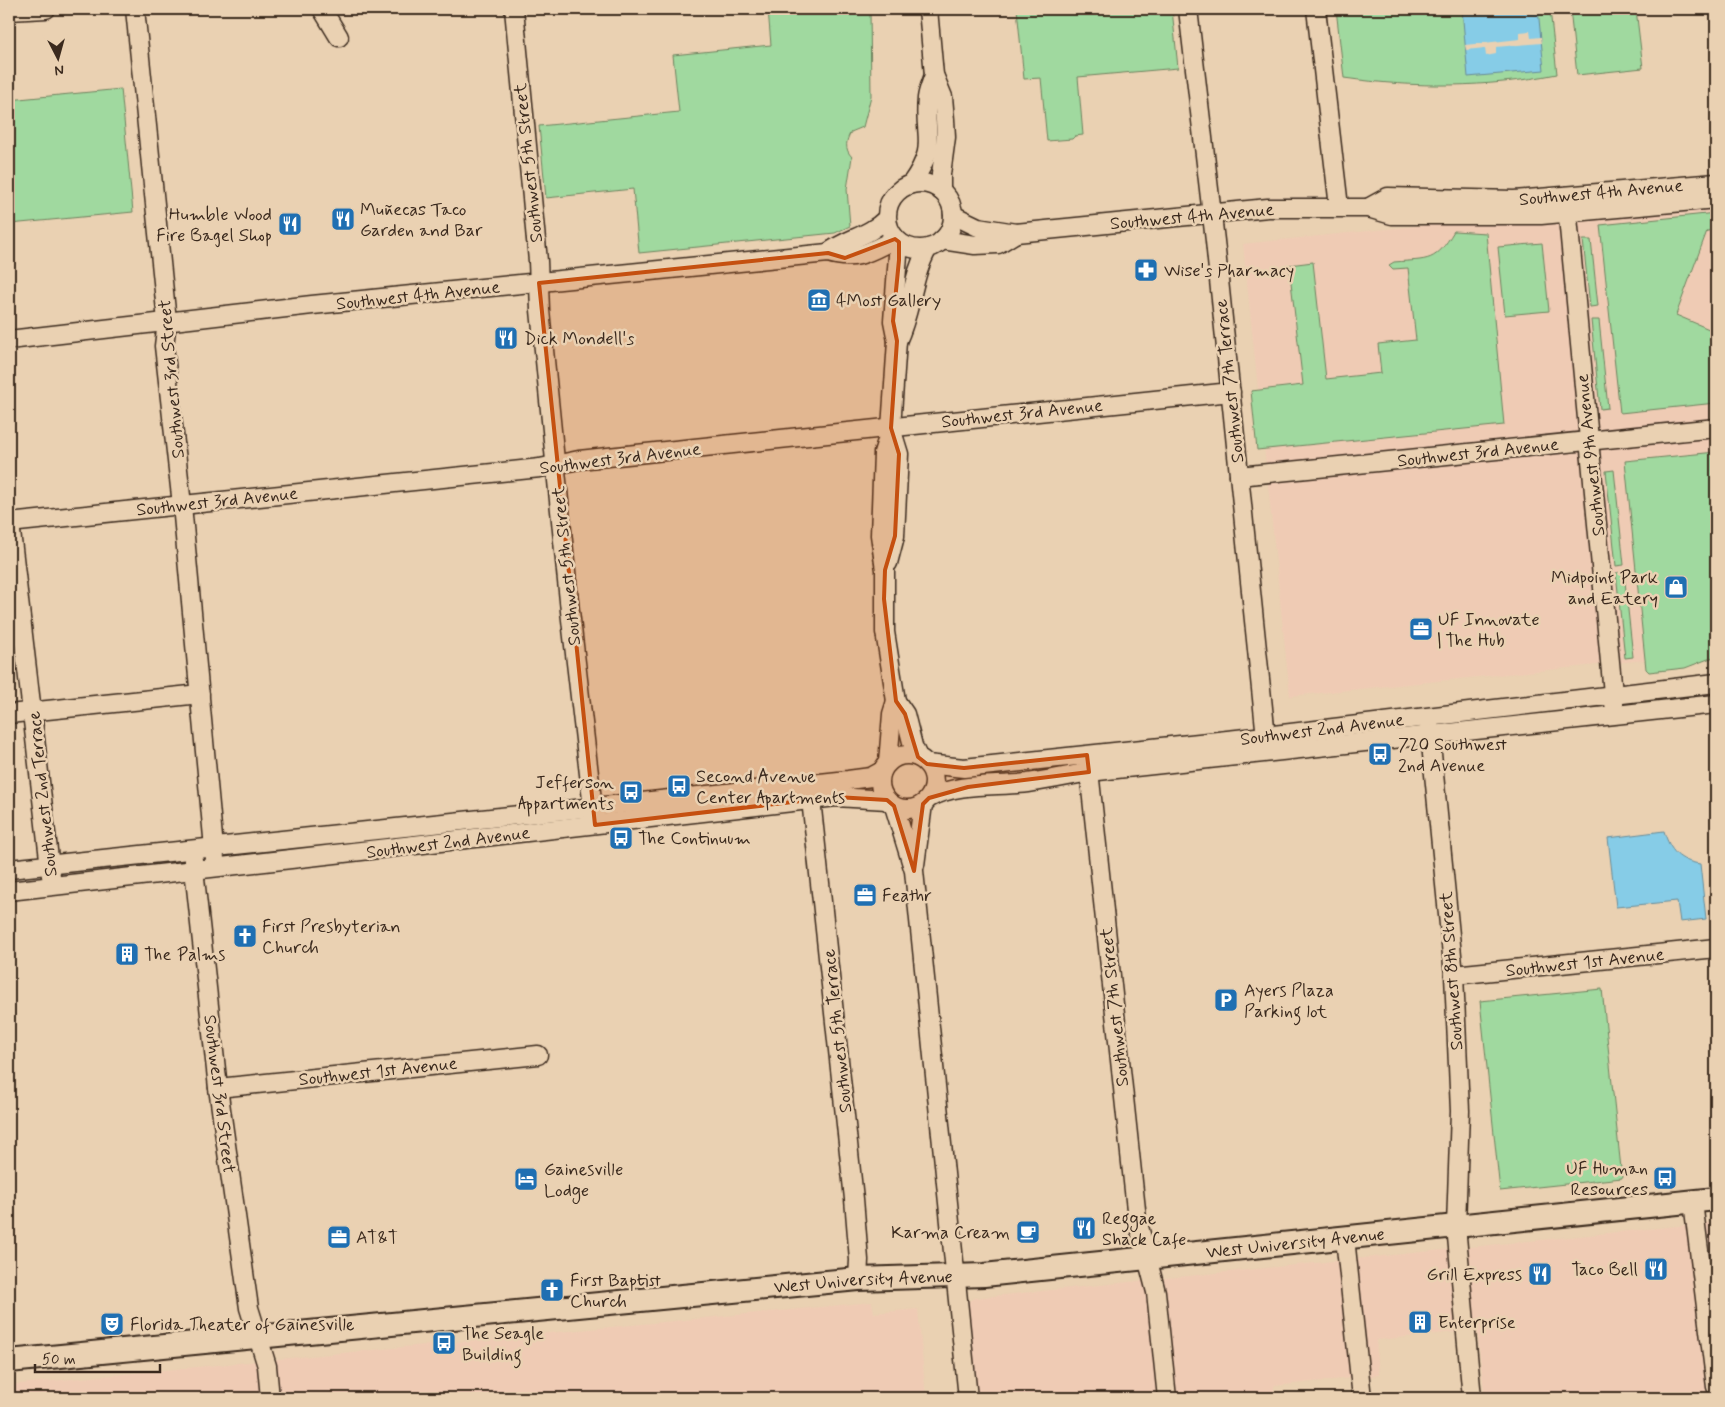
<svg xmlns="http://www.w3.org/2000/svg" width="1725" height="1407" font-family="Mynerve,sans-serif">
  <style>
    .built { fill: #efcbb4 }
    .green { fill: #a0d99f; stroke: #6e825e }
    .water { fill: #86cce7; stroke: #688b97 }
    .pier { fill: #ead1b2 }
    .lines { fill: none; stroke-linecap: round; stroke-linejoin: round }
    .minor-casing { stroke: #3b2a1e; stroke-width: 21 }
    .major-casing { stroke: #3b2a1e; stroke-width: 26 }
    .minor { stroke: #ead1b2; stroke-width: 18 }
    .major { stroke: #ead1b2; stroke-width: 22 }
    .marked { fill: #c55010; fill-opacity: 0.2; stroke: #c55010; stroke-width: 4; stroke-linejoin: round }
    .labels { text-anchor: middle; stroke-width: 5; stroke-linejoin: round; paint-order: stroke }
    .street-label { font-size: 18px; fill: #3b2a1e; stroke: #ead1b2 }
    .poi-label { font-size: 18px; fill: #3b2a1e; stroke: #ead1b2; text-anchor: start }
  </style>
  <rect width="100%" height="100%" fill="#ead1b2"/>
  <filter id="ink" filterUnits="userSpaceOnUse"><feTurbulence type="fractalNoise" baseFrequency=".02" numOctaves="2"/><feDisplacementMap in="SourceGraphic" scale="10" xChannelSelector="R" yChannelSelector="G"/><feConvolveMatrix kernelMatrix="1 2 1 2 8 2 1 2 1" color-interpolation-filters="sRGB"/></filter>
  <g filter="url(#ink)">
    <g class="built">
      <path d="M1716,195v457l-71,12v-4l-355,36 -47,-452z"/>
      <path d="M1716,1222v176h-231l-8,-68 -101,10 3,35 -105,11v12h-297l-9,-91 1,-6 5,-3z"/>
      <path d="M872,1302l2,11 44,-4 8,89h-917v-13z"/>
    </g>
    <g class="green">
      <path d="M768,9h102l1,87 -8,31 -12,5c-5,8 -7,17 1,25l-5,32 3,37 -15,7 -196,20 -6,-64 -87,9 -7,-72 140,-14 -6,-57 98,-10z"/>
      <path d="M1017,9h155l6,59 -100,9 5,58 -8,1 -3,3 -25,2 -6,-63 -17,1z"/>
      <path d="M1336,9h214l7,65c-70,14 -142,14 -213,4z"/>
      <path d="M1570,9h66l7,59 -66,7z"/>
      <path d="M121,89l12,123 -123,12 -1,-124z"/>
      <path d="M1716,213v17l-9,1 -31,84 40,17v71l-96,10 -20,-188z"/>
      <path d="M1454,231l32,2 18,192 -247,25 -6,-59 52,-6 -14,-120 24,-3 13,117 55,-6 -3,-29 38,-4 -8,-72 -15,1 -4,-4 5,-3c36,-3 41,1 60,-31z"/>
      <path d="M1583,240h8l7,66 -8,1z"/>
      <path d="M1542,243l7,68 -44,4 -7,-68z"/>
      <path d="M1591,320h8l9,88 -8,1z"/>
      <path d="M1716,452v204l-31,12 -36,4 -3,-3 -21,-208z"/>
      <path d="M1614,470l10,95 -8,1 -10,-95z"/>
      <path d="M1624,572l9,85 -8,1 -9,-85z"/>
      <path d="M1602,989l20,189 -122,13 -20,-190z"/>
    </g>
    <g class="water">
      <path d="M1462,9h76l6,61 -76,7z"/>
      <path d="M1664,831c6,20 15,30 36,33l6,55 -26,3 -3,-21 -61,6 -8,-69z"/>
    </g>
    <path class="pier" d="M1530,31l1,7 10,-1 1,6 -46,4v7l-10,2 -1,-8 -19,2 -1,-5 55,-6v-7z"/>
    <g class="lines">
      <g class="minor-casing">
        <g id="minor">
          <path d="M135,9l32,312 -3,25 18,159 33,354"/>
          <path d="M322,9l17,28"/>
          <path d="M514,9l24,252 2,49 30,301 24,206"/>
          <path d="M928,9l6,66 9,22 2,23 1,17 -5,37v17"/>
          <path d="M1188,9l27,232 52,506"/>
          <path d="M1316,9l23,198"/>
          <path d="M9,11l37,-2"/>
          <circle cx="920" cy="216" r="33"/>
          <path d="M911,184c28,-40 12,-45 16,-86 1,-8 5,-16 7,-23"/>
          <path d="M1566,196l48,508"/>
          <path d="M1368,208l20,-11 126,3 202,-17"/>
          <path d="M953,215l25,12 38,6 252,-25h100l24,7h149l175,-16"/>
          <path d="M942,240l33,5 23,-1 18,-11"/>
          <path d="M899,242l-6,79 4,20 -6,87 -8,25 -3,82 5,35v62l11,69 9,13 8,32 5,11"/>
          <path d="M828,253c19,-15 40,-16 58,-34"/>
          <path d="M9,340l303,-35 516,-52c29,9 42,-2 67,-14"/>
          <path d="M897,341c15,-30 14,-63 31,-93"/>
          <path d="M1239,476l477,-48"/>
          <path d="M9,523l531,-55 39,-8 652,-68"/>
          <path d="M10,523l41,353"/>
          <path d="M888,563l7,-27 4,-82 -8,-26"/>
          <path d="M9,714l191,-20"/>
          <path d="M1429,724l25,251 6,136 -4,115 16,172"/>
          <circle cx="907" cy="782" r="27"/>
          <path d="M1088,761l49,458 19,73 11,106"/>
          <path d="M888,763l4,-49 4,-13"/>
          <path d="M927,764l37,4 301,-32 451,-53"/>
          <path d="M810,790l44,409 5,61 -1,19"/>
          <path d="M929,798c30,-16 66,-11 99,-15 20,-3 41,-7 61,-11l627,-68"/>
          <path d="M894,806l20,65 54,527"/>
          <path d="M193,860l25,228 31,220 18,58 3,32"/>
          <path d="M915,865l8,-61"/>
          <path d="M9,869l839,-89 23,-3 11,-6"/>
          <path d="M9,891l827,-94 51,3"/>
          <path d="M1454,975l262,-27"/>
          <path d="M218,1088l320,-33"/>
          <path d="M1693,1202l23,185"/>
          <path d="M1345,1238l17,160"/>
        </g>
      </g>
      <g class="major-casing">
        <g id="major">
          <path id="s1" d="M9,1361l849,-82 126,-4 732,-76"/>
        </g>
      </g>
      <use href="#minor" class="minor"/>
      <use href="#major" class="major"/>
    </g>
  </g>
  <path class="marked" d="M895,239l4,3v18l-6,61 4,20 -6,87 8,26 -4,82 -10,34 -1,29 12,102 9,13 13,43 9,7 37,4 123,-13 2,17 -121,15 -39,11 -6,6 -9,67 -20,-65 -7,-6 -51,-3 -241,28 -56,-542 289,-30 17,5z"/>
  <defs>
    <g id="restaurant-square" transform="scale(1.25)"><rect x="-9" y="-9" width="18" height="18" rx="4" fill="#1f6fb2" stroke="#ead1b2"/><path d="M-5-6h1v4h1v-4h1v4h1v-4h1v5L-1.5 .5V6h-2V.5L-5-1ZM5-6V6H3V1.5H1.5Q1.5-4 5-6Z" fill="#fff"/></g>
    <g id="pharmacy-square" transform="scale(1.25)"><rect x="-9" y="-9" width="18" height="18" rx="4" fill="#1f6fb2" stroke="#ead1b2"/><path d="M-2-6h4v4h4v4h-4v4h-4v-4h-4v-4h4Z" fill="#fff"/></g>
    <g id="museum-square" transform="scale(1.25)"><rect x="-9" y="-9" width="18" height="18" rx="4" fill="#1f6fb2" stroke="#ead1b2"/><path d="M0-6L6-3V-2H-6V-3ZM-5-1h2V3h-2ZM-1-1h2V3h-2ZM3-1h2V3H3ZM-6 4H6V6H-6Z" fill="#fff"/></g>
    <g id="shop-square" transform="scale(1.25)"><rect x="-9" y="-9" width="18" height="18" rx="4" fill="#1f6fb2" stroke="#ead1b2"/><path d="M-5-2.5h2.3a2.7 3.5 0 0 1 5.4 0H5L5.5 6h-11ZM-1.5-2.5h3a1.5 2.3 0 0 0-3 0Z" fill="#fff"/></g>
    <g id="office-square" transform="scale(1.25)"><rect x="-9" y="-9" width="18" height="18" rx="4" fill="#1f6fb2" stroke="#ead1b2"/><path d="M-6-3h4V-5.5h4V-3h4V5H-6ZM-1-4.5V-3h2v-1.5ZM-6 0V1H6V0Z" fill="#fff"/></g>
    <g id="bus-square" transform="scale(1.25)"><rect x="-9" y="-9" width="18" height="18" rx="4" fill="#1f6fb2" stroke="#ead1b2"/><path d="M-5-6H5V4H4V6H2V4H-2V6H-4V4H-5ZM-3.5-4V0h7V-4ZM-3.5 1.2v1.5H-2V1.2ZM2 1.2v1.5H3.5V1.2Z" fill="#fff"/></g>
    <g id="church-square" transform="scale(1.25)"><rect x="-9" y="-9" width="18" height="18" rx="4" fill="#1f6fb2" stroke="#ead1b2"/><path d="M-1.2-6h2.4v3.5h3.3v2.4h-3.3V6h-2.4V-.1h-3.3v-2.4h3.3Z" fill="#fff"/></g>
    <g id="building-square" transform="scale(1.25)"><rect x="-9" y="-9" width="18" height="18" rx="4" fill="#1f6fb2" stroke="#ead1b2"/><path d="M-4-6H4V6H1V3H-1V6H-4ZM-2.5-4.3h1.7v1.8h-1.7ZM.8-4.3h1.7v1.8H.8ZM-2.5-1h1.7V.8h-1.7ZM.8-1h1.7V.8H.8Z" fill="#fff"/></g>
    <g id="parking-square" transform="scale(1.25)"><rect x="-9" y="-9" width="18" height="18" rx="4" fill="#1f6fb2" stroke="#ead1b2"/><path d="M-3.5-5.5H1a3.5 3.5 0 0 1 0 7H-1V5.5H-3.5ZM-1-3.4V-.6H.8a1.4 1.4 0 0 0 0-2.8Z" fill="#fff"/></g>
    <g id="hotel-square" transform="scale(1.25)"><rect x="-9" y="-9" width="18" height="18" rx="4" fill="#1f6fb2" stroke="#ead1b2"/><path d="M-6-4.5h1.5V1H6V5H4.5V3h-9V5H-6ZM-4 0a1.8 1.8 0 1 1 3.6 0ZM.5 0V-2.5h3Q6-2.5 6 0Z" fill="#fff"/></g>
    <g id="cafe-square" transform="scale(1.25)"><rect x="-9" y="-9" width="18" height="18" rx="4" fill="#1f6fb2" stroke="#ead1b2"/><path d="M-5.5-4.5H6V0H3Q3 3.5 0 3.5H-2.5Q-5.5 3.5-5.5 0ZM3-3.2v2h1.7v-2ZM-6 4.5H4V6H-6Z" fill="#fff"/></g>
    <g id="theatre-square" transform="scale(1.25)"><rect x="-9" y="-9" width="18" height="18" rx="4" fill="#1f6fb2" stroke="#ead1b2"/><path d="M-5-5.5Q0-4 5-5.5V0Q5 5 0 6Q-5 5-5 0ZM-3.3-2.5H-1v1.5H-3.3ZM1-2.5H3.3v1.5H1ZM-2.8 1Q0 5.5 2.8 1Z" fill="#fff"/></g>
  </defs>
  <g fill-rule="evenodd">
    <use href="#restaurant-square" x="343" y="219"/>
    <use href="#restaurant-square" x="290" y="224"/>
    <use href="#pharmacy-square" x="1146" y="270"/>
    <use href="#museum-square" x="819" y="300"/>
    <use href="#restaurant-square" x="506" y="338"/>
    <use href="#shop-square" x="1676" y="587"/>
    <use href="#office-square" x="1421" y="629"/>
    <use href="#bus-square" x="1380" y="754"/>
    <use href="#bus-square" x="679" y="786"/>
    <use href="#bus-square" x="631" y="792"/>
    <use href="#bus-square" x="621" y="838"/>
    <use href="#office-square" x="865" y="895"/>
    <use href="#church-square" x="245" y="936"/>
    <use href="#building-square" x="127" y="954"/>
    <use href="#parking-square" x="1226" y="1000"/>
    <use href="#bus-square" x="1665" y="1178"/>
    <use href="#hotel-square" x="526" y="1179"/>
    <use href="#restaurant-square" x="1084" y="1228"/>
    <use href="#cafe-square" x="1028" y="1232"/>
    <use href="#office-square" x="339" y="1237"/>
    <use href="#restaurant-square" x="1656" y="1269"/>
    <use href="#restaurant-square" x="1540" y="1274"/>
    <use href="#church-square" x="552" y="1290"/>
    <use href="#building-square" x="1420" y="1322"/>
    <use href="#theatre-square" x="112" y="1324"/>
    <use href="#bus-square" x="444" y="1343"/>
  </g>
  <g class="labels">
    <g class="street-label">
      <text transform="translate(528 163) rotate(-96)" y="6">Southwest 5th Street</text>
      <text transform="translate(1601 192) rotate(-5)" y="6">Southwest 4th Avenue</text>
      <text transform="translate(1192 216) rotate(-5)" y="6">Southwest 4th Avenue</text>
      <text transform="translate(418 295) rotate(-6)" y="6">Southwest 4th Avenue</text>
      <text transform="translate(171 379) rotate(-95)" y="6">Southwest 3rd Street</text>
      <text transform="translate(1229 381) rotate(-96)" y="6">Southwest 7th Terrace</text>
      <text transform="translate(1022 413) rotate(-6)" y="6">Southwest 3rd Avenue</text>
      <text transform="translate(1478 452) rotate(-6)" y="6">Southwest 3rd Avenue</text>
      <text transform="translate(1590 455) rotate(-96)" y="6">Southwest 9th Avenue</text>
      <text transform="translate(620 458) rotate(-7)" y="6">Southwest 3rd Avenue</text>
      <text transform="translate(217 501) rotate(-6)" y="6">Southwest 3rd Avenue</text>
      <text transform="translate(566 566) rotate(-96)" y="6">Southwest 5th Street</text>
      <text transform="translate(1322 729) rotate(-7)" y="6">Southwest 2nd Avenue</text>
      <text transform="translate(42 794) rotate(-96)" y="6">Southwest 2nd Terrace</text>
      <text transform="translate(448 842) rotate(-7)" y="6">Southwest 2nd Avenue</text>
      <text transform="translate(1585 962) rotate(-6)" y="6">Southwest 1st Avenue</text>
      <text transform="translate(1451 971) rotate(-94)" y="6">Southwest 8th Street</text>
      <text transform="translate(1114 1007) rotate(-96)" y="6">Southwest 7th Street</text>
      <text transform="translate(837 1031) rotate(-96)" y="6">Southwest 5th Terrace</text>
      <text transform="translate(378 1071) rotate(-6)" y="6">Southwest 1st Avenue</text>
      <text transform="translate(220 1094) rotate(83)" y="6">Southwest 3rd Street</text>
      <text dy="6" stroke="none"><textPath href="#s1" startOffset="1292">West University Avenue</textPath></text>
      <text dy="6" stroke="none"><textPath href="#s1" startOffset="858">West University Avenue</textPath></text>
    </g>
    <g class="poi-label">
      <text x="360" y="215">Muñecas Taco<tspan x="360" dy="21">Garden and Bar</tspan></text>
      <text x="272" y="220" text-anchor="end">Humble Wood<tspan x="272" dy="21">Fire Bagel Shop</tspan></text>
      <text x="1164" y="276">Wise's Pharmacy</text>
      <text x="836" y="306">4Most Gallery</text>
      <text x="524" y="344">Dick Mondell's</text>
      <text x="1658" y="583" text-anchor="end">Midpoint Park<tspan x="1658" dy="21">and Eatery</tspan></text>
      <text x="1438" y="625">UF Innovate<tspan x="1438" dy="21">| The Hub</tspan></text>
      <text x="1398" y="750">720 Southwest<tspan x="1398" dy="21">2nd Avenue</tspan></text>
      <text x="696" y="782">Second Avenue<tspan x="696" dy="21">Center Apartments</tspan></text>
      <text x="614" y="788" text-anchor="end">Jefferson<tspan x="614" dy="21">Appartments</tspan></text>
      <text x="638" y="844">The Continuum</text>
      <text x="882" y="901">Feathr</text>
      <text x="262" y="932">First Presbyterian<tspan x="262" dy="21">Church</tspan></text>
      <text x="144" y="960">The Palms</text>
      <text x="1244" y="996">Ayers Plaza<tspan x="1244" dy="21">Parking lot</tspan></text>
      <text x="1648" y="1174" text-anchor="end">UF Human<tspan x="1648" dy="21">Resources</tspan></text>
      <text x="544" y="1175">Gainesville<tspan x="544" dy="21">Lodge</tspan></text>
      <text x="1102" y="1224">Reggae<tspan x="1102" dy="21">Shack Cafe</tspan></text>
      <text x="1010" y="1238" text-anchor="end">Karma Cream</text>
      <text x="356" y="1243">AT&amp;T</text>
      <text x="1638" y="1275" text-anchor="end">Taco Bell</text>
      <text x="1522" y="1280" text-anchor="end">Grill Express</text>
      <text x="570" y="1286">First Baptist<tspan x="570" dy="21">Church</tspan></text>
      <text x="1438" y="1328">Enterprise</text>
      <text x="130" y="1330">Florida Theater of Gainesville</text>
      <text x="462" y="1339">The Seagle<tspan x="462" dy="21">Building</tspan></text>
    </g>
  </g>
  <rect width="1725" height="1407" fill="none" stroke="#ead1b2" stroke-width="30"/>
  <rect x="15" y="15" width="1695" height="1377" fill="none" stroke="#3b2a1e" stroke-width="2" filter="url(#ink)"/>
  <g transform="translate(58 58) rotate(174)" stroke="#ead1b2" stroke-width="4" paint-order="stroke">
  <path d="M0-4L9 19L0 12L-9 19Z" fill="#3b2a1e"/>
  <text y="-8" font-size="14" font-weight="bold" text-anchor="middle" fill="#3b2a1e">N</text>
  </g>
  <path d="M35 1364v8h125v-8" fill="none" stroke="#3b2a1e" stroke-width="2.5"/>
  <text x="42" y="1364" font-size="15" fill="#3b2a1e" stroke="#ead1b2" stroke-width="4" paint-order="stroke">50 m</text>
</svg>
